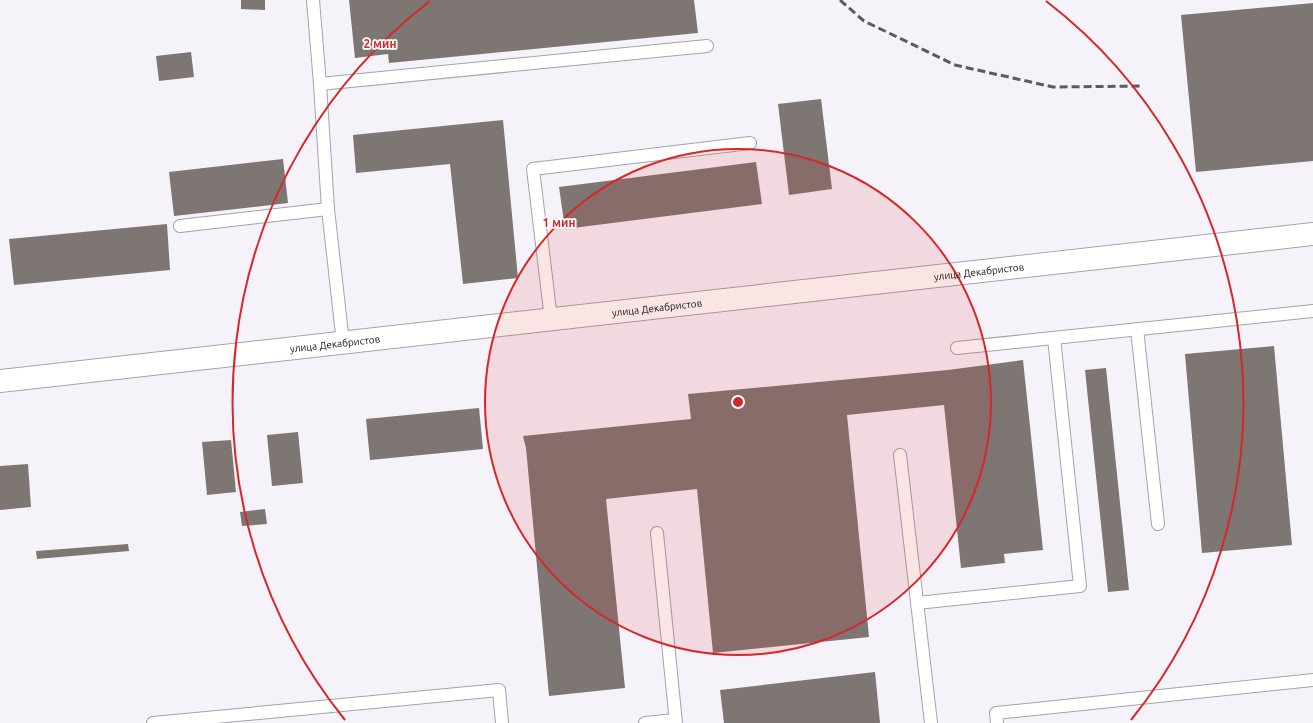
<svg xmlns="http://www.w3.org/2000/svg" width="1313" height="723" font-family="Ubuntu,sans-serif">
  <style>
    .building { fill: #7d7673 }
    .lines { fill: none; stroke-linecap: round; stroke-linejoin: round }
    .service-casing { stroke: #a5a2a8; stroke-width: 14 }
    .tertiary-casing { stroke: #a5a2a8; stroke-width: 24 }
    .service { stroke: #fff; stroke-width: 12 }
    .tertiary { stroke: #fff; stroke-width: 22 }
    .rail { stroke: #5d5b5f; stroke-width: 3; stroke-dasharray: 8 4; stroke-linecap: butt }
    .ring { fill: none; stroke: #d62828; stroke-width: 2 }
    .labels { text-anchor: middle; stroke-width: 3.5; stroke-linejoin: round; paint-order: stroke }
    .street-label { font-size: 10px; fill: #121113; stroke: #fff }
    .centre { fill: #d62828; stroke: #fff; stroke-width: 2 }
    .ring-label { font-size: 12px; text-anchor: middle; font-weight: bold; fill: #d62828; stroke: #fff; stroke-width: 3.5; stroke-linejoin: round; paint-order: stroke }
  </style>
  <rect width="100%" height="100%" fill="#f5f2f9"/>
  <g class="building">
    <path d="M241,0h24v10l-24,-1z"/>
    <path d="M349,0h345l4,33 -309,30 -1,-9 -33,4z"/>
    <path d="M1313,3v158l-117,11 -15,-157z"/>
    <path d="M191,52l3,25 -35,4 -3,-25z"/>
    <path d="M821,99l11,90 -43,6 -11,-91z"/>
    <path d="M503,120l15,158 -55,6 -13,-120 -94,9 -3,-38z"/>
    <path d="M283,159l5,44 -114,13 -5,-44z"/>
    <path d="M756,162l6,42 -197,25 -6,-42z"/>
    <path d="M167,224l3,46 -156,15 -5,-46z"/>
    <path d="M1274,346l18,199 -90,8 -17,-199z"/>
    <path d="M1023,360l20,190 -39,4 1,9 -44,5 -17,-163 -97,10 22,222 -156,16 -16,-164 -91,10 19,189 -76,8 -23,-248 -3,-12 168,-17 -3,-25 260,-24z"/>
    <path d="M1106,368l23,222 -21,2 -23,-222z"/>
    <path d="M479,408l4,41 -113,11 -4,-41z"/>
    <path d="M298,432l5,51 -31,3 -5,-51z"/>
    <path d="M231,440l5,52 -29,3 -5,-53z"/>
    <path d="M28,464l3,43 -31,3v-44z"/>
    <path d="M265,509l2,15 -25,2 -2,-14z"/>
    <path d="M128,544l1,7 -92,8 -1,-8z"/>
    <path d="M875,672l5,51h-156l-4,-33z"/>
  </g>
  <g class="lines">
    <g class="service-casing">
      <g id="service">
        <path d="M313,0l7,84 8,125 15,134"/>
        <path d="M320,84l387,-38"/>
        <path d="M180,226l148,-17"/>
        <path d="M551,319l-18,-150 217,-26"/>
        <path d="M1137,329l21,195"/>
        <path d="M957,348l356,-37"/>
        <path d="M900,455l31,268"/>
        <path d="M657,533l19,190"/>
        <path d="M917,603l163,-17 -26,-248"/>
        <path d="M153,723l346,-33 3,33"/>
        <path d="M645,723l30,-3"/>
        <path d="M997,723l-1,-10 317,-33"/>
      </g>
    </g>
    <g class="tertiary-casing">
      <g id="tertiary">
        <path id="s1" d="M0,381l1313,-147"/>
      </g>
    </g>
    <use href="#service" class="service"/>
    <use href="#tertiary" class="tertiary"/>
    <path class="rail" d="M840,0l24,21 91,44 98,22 90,-1"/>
  </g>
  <circle cx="738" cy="402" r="253" fill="#d62828" fill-opacity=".12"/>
  <g class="ring">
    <circle cx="738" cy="402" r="253"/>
    <path d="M345 720A506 506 0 0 1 430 1M1046 1A506 506 0 0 1 1131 720"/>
  </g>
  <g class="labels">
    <g class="street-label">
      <text dy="4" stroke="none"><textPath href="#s1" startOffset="985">улица Декабристов</textPath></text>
      <text dy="4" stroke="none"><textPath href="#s1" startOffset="661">улица Декабристов</textPath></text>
      <text dy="4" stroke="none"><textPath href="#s1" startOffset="337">улица Декабристов</textPath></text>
    </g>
  </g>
  <circle cx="738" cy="402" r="6" class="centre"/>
  <g class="ring-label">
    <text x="380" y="48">2 мин</text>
    <text x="559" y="227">1 мин</text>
  </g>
</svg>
